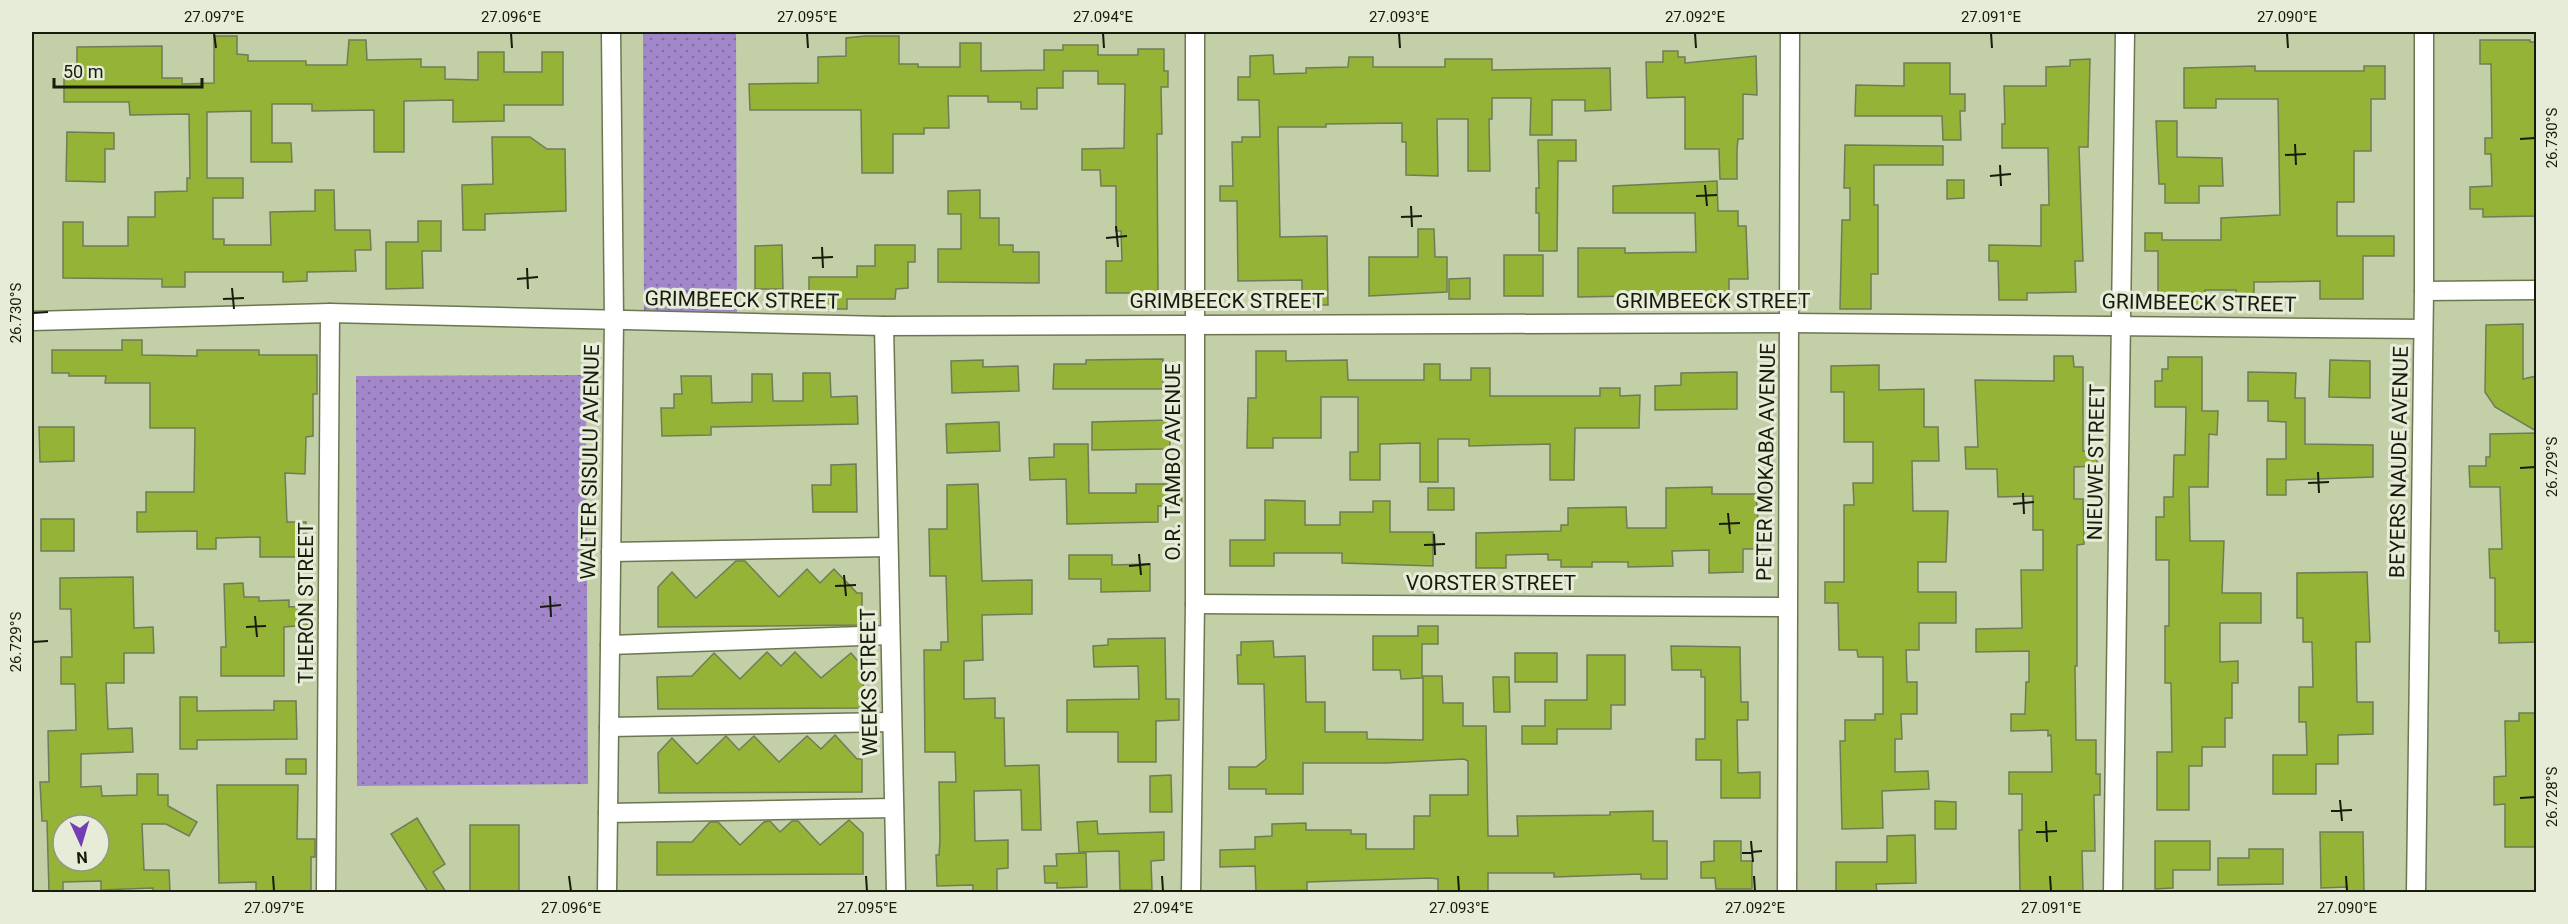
<svg xmlns="http://www.w3.org/2000/svg" width="2568" height="924" font-family="Roboto,sans-serif">
  <style>
    .park { fill: url(#park-dots) }
    .building { fill: #95b336; stroke: #717c57; stroke-width: 1.5; fill-rule: evenodd }
    .lines { fill: none; stroke-linecap: round; stroke-linejoin: round }
    .street-casing { stroke: #6c7752; stroke-width: 21 }
    .street { stroke: #fff; stroke-width: 18 }
    .ticks { fill: none; stroke: #171b0c; stroke-width: 2 }
    .labels { text-anchor: middle; stroke-width: 6; stroke-linejoin: round; paint-order: stroke }
    .street-label { font-size: 21px; fill: #171b0c; stroke: #e6ecd8 }
    .neatline { fill: none; stroke: #171b0c; stroke-width: 2 }
    .ticks-label { font-size: 15px; text-anchor: middle; fill: #171b0c }
  </style>
  <defs>
    <pattern id="park-dots" width="8" height="8" patternUnits="userSpaceOnUse" patternTransform="scale(1.5)"><rect width="8" height="8" fill="#a288cb"/><path d="M2 2h.1M6 6h.1" fill="none" stroke="#836ea3" stroke-width="1.8" stroke-linecap="round"/></pattern>
  </defs>
  <rect width="100%" height="100%" fill="#c2cfa7"/>
  <g class="park">
    <path d="M643,32h93l1,282h-93z"/>
    <path d="M586,375l2,409 -231,2 -1,-410z"/>
  </g>
  <g class="building">
    <path d="M214,36h23v18l11,1v6h58v4h41l2,-25h17l1,20 54,-1v8h24v12l33,1v-28h26v20h38v-20h21v53h-59v16l-51,1v-22l-49,1v51h-30v-42l-62,1v-7h-40v39h19l1,19h-41v-51l-44,1v66h36v20h-30v41h11v6h47l-1,-33 45,-1v-21h19l1,40h35l1,20h-16l1,21 -49,1v9l-24,1v-10h-98v15h-23v-8l-99,-1v-56h20v24h45v-29h27v-25l32,-1v-13h3l-1,-64 -59,1 -1,-13h-65v-31h13v-24l85,-1v32h20v6l32,-1z"/>
    <path d="M865,36h34v28h19v3h42v-24h21v28l63,-1v-20h19v-5h35v10h40v-6h26v22h4v16h-7l1,47h-5l1,159h-52v-32h16l-1,-30h-5v-45h-15l-1,-16h-18v-21l42,-1 1,-64h-27v-13h-35v17h-26v21h-16v-7h-33v-6h-40l1,32h-25v6h-31v39h-31l-1,-63h-111l-1,-26 69,-1v-26l28,-1v-18z"/>
    <path d="M2480,40h50v2h6v174l-53,1v-8h-13v-22l22,-1 -1,-32h-6v-16h7l-1,-74h-11z"/>
    <path d="M1663,51h15v6h7v6l71,-7 1,39 -14,-1v45h-5l-1,10v30h-17l-1,-30h-34v-52l-38,1 -1,-36h17z"/>
    <path d="M1273,55l1,19 32,-1v-5l42,-1 1,-10h24v10h72v-8h47v11l118,-2 1,42 -26,1v-11h-33v35h-22l1,-37h-39v21h-3l1,52h-22v-52h-31l1,57 -32,-1v-33h-4v-19l-76,1v3h-48l2,110 47,-1 1,69h-26v-25l-64,1 -1,-80h-17v-15h13l-1,-44h10v-5h18l-1,-37h-21v-23h12v-21z"/>
    <path d="M2090,59l-2,88h-9l4,114h-8l1,31 -49,1v7h-28l-1,-39h-9v-16l52,1v-41h8l-1,-57h-46v-24h3l-1,-38h42v-19l24,-1v-6z"/>
    <path d="M1904,63h46v31h15v17h-5l1,29h-18l-1,-24h-87l1,-31 48,1z"/>
    <path d="M2255,66v5h109v-5h21v33h-14v52h-17v51h-17v34h57v20h-31v43h-43v-18l-53,1h-13v12h-18v-4h-31v17h-47v-56h-13v-18h17v7h59v-22l59,-3 -2,-116h-62v9h-32v-40z"/>
    <path d="M2156,121h21v36l45,1 1,28h-24v17h-34v-19h-6z"/>
    <path d="M67,132l47,1v16h-9v33l-39,-1z"/>
    <path d="M492,137h38l17,12h18l1,62 -81,3v16h-22l-1,-45 31,-1z"/>
    <path d="M1538,140h38v21h-18l-1,90h-18v-38h-3v-25h3z"/>
    <path d="M1845,145l98,1v19h-69v40h4v69h-7v35h-31l2,-89h8v-32h-6z"/>
    <path d="M1947,180h17v18l-17,1z"/>
    <path d="M1717,181l1,30h20v15h8l2,53h-19v23l-70,2v-3l-26,1v-6l-55,1v-49h47v5l71,-1 -1,-39h-82v-27z"/>
    <path d="M980,190v28h19v27h14v7h26v31l-101,-1v-33h23v-35h-13v-23z"/>
    <path d="M418,221h23v30h-19l1,37 -37,1v-47h32z"/>
    <path d="M1418,229h16l1,28h12v35l-78,4v-39h49z"/>
    <path d="M782,245l1,44h-28v-43z"/>
    <path d="M875,245h40v17h-7v26l-12,1 -1,10h-48v10h-38v-32h48v-11h18z"/>
    <rect x="1504" y="255" width="39" height="41"/>
    <path d="M1470,278v21h-21v-20z"/>
    <path d="M2523,324v55l13,-3v55l-41,-24 -10,-15 1,-67z"/>
    <path d="M122,340h20v15l55,1v-6h62v5h58v39h-4v42l-7,1 -1,37 -20,-1 2,49h19v35h-46v-20l-44,1v11h-19v-18l-60,1v-20h9v-20h48l1,-64h-45v-45h-45l1,-7h-37v-3h-17v-23h70z"/>
    <path d="M1256,351h30v10l61,-1 1,20h76v-16h16v16h31v-12h19v28h110v-8h20v8l20,-1 -1,33h-64l-1,52h-24v-36l-81,2v-7h-31v43h-18v-39l-40,1v36h-30v-28h8v-55h-37v41h-48v10h-26l1,-50h8z"/>
    <path d="M2054,356h19l1,11h9v84h14v15l-23,1v32h9l1,45 -7,1v121h-2l1,74h20v34h4v21h-6l1,56h-13l1,41h-63l-1,-62h3v-36h-13v-22h43l-1,-37 -3,1v-6l-37,1v-17h14l1,-32h3v-31l-53,1v-23l46,-1 -1,-58h22v-40h-10v-34l-35,1 -1,-28h-31l-1,-22h13l-3,-67 79,1z"/>
    <path d="M2168,357h34v54h16l-1,24 -8,-1 -1,53h-19l1,54h34l-2,52h39v30h-41v39l18,-1v22h-6v35h-7v29h-23v19h-13v44h-32v-58h15l-1,-69h-6v-57h4v-66h-13v-43h8v-20h9l1,-42h11l1,-48h-31v-26h7v-12h6z"/>
    <path d="M1163,359v30h-110l1,-25h32v-4z"/>
    <path d="M983,360v7l35,-1 1,25 -67,2 -1,-32z"/>
    <path d="M2330,360l40,1v37l-41,-1z"/>
    <path d="M1879,365v25l45,-1v38h14l1,34h-27l1,50h35l-2,51h-28v30h38v31h-37v27h-13l1,32h10v32h-16l1,25h-7v33l33,-1 1,18 -47,2 1,37 -41,1 -2,-88h5v-21h30v-6h8v-57h-25l-1,-7h-18l-1,-47h-13v-21h19v-77h10l-1,-22h20v-41h-29v-50h-13v-26z"/>
    <path d="M1737,372v37l-82,1v-24l26,-1v-12z"/>
    <path d="M2248,372l48,1 -1,25h10v46l68,1v32l-87,3v15h-19v-36h19v-37l-18,-1v-20h-20z"/>
    <path d="M803,373h27l1,24 26,-1 1,28 -147,3v8l-49,1 -1,-28h13v-14h8l-1,-18h30l1,27 40,-1v-28h20l1,27h30z"/>
    <path d="M1169,420l1,29 -78,1v-28z"/>
    <path d="M999,422l1,29 -53,2 -1,-29z"/>
    <path d="M39,427h35v34l-34,1z"/>
    <path d="M2536,433v209l-37,1v-12h-4v-53h-5l-1,-29h13l-2,-62h-30l-1,-21h17v-9h4v-23z"/>
    <path d="M1054,444h34l1,49h47v-9h45l1,21 -24,1v16l-91,2 -1,-45 -36,1 -1,-22 25,-1z"/>
    <path d="M856,464l1,48h-44l-1,-27h19v-20z"/>
    <path d="M978,484l4,97 50,-1v34l-50,1 1,45 -19,1v38l31,-1v20h9l1,48 34,-1 2,65h-19l-1,-40 -47,1 1,50 33,-1v28l-11,1v23h-24v-7l-36,1 -1,-31h3l1,-15 -1,-58h17l-1,-30h-30l-1,-102h17v-8h7l-2,-66h-16l-1,-47h18v-44z"/>
    <path d="M1712,487v7h44l4,55h-17v23l-34,1v-23l-37,1 1,15 -45,1v-5h-36v5h-31v-7h-13v-6l-42,1v13h-30v-35l85,-2v-6h7v-17l58,-1 1,21h39v-40z"/>
    <rect x="1428" y="488" width="26" height="22"/>
    <path d="M1265,500l40,1v24h35v-13h33v-11h17v31h43v34l-91,-3v-10h-68v13h-44v-26h35z"/>
    <rect x="41" y="519" width="33" height="32"/>
    <path d="M1069,555h43v10l38,-1v27l-49,1v-13h-32z"/>
    <path d="M736,561h9l34,36 28,-28 13,14 14,-14 23,24h5v32l-204,2v-40l14,-15 24,26z"/>
    <path d="M2367,572l3,70h-14l1,60h16v32l-35,1v29h-22v30h-43v-39h34l-1,-33h-7v-35h14l-1,-45h-9v-24h-6v-45z"/>
    <path d="M133,577l1,51 19,-1 1,26h-30v30h-18l2,46 24,-1 1,24 -52,2v33l20,-1 1,10 35,-1v-21h21v21h10v11l29,16 -8,14 -23,-12h-24l2,46h25l1,22h-17v-4l-52,2v-9l-38,1v10h-14l-2,-71h-5l-2,-39h9l-1,-51 28,-1 -1,-46h-14v-27h11l-1,-48h-11v-31zM63,825h36v36h-36z"/>
    <path d="M243,583l1,14h15v4l30,-1v7l18,-1 1,19 -24,2v49h-63v-29h5l-2,-63z"/>
    <path d="M1418,626h20v18h-16v34l-21,1 -1,-9h-27v-34h45z"/>
    <path d="M1165,638l1,61h13v21l-23,1v41h-38v-30h-51v-32l72,-1 -1,-33 -44,1 -1,-21 15,-1v-6z"/>
    <path d="M1273,641l1,16 31,-1 1,46h19v30h42v7l56,1v-64h19l1,27h20v23h23l2,110h30l-1,-20 93,-1v-3l43,-1v30h14v38h-26v-5l-87,3v-4h-66v19h-50v-13l-7,-1 -124,4v8l-51,1 -1,-25 -35,1v-17l35,-1v-12l17,-1v-12l34,-1v7h45v4h15v15h48v-33h16v-21h38v-34l-4,-2 -78,4h-83v31h-37v-5h-37v-22h27l10,-8 -2,-75h-26l-1,-29h4v-13z"/>
    <path d="M1671,646l69,1 1,55h7v18h-11l1,53 22,-1v26h-39v-38h-25v-21h9v-62h-4v-7h-29z"/>
    <path d="M767,652l14,14 14,-14 26,26 30,-25 12,14 1,41 -206,1 -1,-32 35,-1 22,-23 26,26z"/>
    <rect x="1515" y="653" width="42" height="29"/>
    <path d="M1587,655h38v50h-14v24h-54v15h-35v-18h23v-26h42z"/>
    <path d="M1493,677h16l1,35h-16z"/>
    <path d="M180,697h17v14l77,-1v-9h22l1,38 -100,1v9h-17z"/>
    <path d="M2519,713h16l1,8v126h-31v-43l-11,1v-28l12,-1 -1,-55h14z"/>
    <path d="M835,735l22,24h5v33l-203,1 -1,-40 14,-15 25,26 29,-28 13,14 15,-14 25,26 28,-26 14,13z"/>
    <rect x="286" y="759" width="20" height="15"/>
    <path d="M1171,775l1,37h-22v-36z"/>
    <path d="M217,785h81l-1,54h18v18h-4v35h-55v-10l-37,1z"/>
    <path d="M1935,801l21,1v27h-21z"/>
    <path d="M417,818l28,46 -12,8 13,20h-18l-37,-58z"/>
    <path d="M849,820l14,13v41l-206,1v-33h35l18,-20h8l22,23 24,-23 6,-1 10,11 12,-11h6l22,24z"/>
    <path d="M1097,821l1,13 66,-2v28l-13,1 1,29h-32l-1,-39 -40,1 -2,-30z"/>
    <rect x="470" y="825" width="49" height="67"/>
    <path d="M2320,832h43l1,60h-17v-5l-26,1z"/>
    <path d="M1915,835l1,48 -40,1 1,8h-41v-30h51v-26z"/>
    <path d="M1714,841h27v20h11v28h-36l-1,-11h-14v-16l13,-1z"/>
    <path d="M2155,841h55v29h-37v18l-18,1z"/>
    <path d="M2249,849h34v35l-65,1v-27h31z"/>
    <path d="M1086,853l1,34 -30,1v-5h-12l-1,-17h13l-1,-12z"/>
  </g>
  <g class="lines">
    <g class="street-casing">
      <g id="street">
        <path d="M2424,291l112,-1"/>
        <path d="M32,321l298,-8 554,13 906,-3 633,6"/>
        <path d="M884,326l12,566"/>
        <path d="M611,552l277,-5"/>
        <path d="M1195,604l592,3"/>
        <path d="M610,645l280,-10"/>
        <path d="M609,727l283,-5"/>
        <path d="M608,813l286,-5"/>
        <path d="M326,892l4,-579"/>
        <path d="M607,892l7,-572 -3,-288"/>
        <path d="M1191,892l4,-288v-572"/>
        <path d="M1787,892l3,-860"/>
        <path d="M2113,892l12,-860"/>
        <path d="M2416,892l8,-601v-259"/>
      </g>
    </g>
    <use href="#street" class="street"/>
  </g>
  <path class="ticks" d="M214,33l2,15M511,33l1,15M807,33l1,15M1103,33l1,15M1399,33l1,15M1695,33l1,15M1991,33l1,15M2287,33l1,15M2520,139l15,-1M2295,144l1,21M2285,155l21,-1M2000,165l1,21M1990,176l21,-2M1705,185l2,21M1696,196l21,-1M1411,206l1,21M1401,217l21,-1M1116,226l2,21M1106,238l21,-2M822,247l1,21M812,258l21,-1M527,268l1,21M517,279l21,-2M232,288l2,21M223,299l21,-1M33,313l15,-1M2520,468l15,-1M2318,472l1,21M2308,483l21,-1M2023,493l1,21M2013,504l21,-2M1728,513l2,21M1719,524l21,-1M1434,534l1,21M1424,545l21,-1M1139,554l2,21M1129,566l21,-2M844,575l2,21M835,586l21,-1M550,596l1,21M540,607l21,-2M255,616l2,21M246,627l20,-1M33,642l15,-1M2520,798l15,-1M2340,800l2,21M2331,811l21,-1M2046,821l1,21M2036,832l21,-1M1751,841l2,21M1742,853l20,-2M273,876l1,15M569,876l2,15M866,876l1,15M1162,876l1,15M1458,876l1,15M1754,876l1,15M2050,876l1,15M2346,876l1,15"/>
  <g class="labels">
    <g class="street-label">
      <text transform="translate(742 300) rotate(1)" y="7">GRIMBEECK STREET</text>
      <text x="1227" y="308">GRIMBEECK STREET</text>
      <text x="1713" y="308">GRIMBEECK STREET</text>
      <text transform="translate(2199 303) rotate(1)" y="7">GRIMBEECK STREET</text>
      <text transform="translate(590 462) rotate(-89)" y="7">WALTER SISULU AVENUE</text>
      <text transform="translate(1173 462) rotate(-90)" y="7">O.R. TAMBO AVENUE</text>
      <text transform="translate(1766 462) rotate(-89)" y="7">PETER MOKABA AVENUE</text>
      <text transform="translate(2096 462) rotate(-89)" y="7">NIEUWE STREET</text>
      <text transform="translate(2399 462) rotate(-89)" y="7">BEYERS NAUDE AVENUE</text>
      <text x="1491" y="590">VORSTER STREET</text>
      <text transform="translate(306 603) rotate(-90)" y="7">THERON STREET</text>
      <text transform="translate(869 682) rotate(-91)" y="7">WEEKS STREET</text>
    </g>
  </g>
  <rect width="2568" height="924" fill="none" stroke="#e6ecd8" stroke-width="66"/>
  <g transform="translate(81 843) rotate(176)"><circle r="28" fill="#e6ecd8" stroke="#939886" stroke-width="1.5"/>
  <path d="M0-4.5L10 22L0 15L-10 22Z" fill="#753db4"/>
  <text y="-9" font-size="16" font-weight="bold" text-anchor="middle" fill="#171b0c">N</text>
  </g>
  <path d="M54 78v9h148v-9" fill="none" stroke="#171b0c" stroke-width="3"/>
  <text x="63" y="78" font-size="18" fill="#171b0c" stroke="#e6ecd8" stroke-width="4.5" paint-order="stroke">50 m</text>
  <rect x="33" y="33" width="2502" height="858" class="neatline"/>
  <g class="ticks-label">
    <text x="214" y="22">27.097°E</text>
    <text x="511" y="22">27.096°E</text>
    <text x="807" y="22">27.095°E</text>
    <text x="1103" y="22">27.094°E</text>
    <text x="1399" y="22">27.093°E</text>
    <text x="1695" y="22">27.092°E</text>
    <text x="1991" y="22">27.091°E</text>
    <text x="2287" y="22">27.090°E</text>
    <text transform="translate(2552 138) rotate(-90)" y="5">26.730°S</text>
    <text transform="translate(16 313) rotate(-90)" y="5">26.730°S</text>
    <text transform="translate(2552 467) rotate(-90)" y="5">26.729°S</text>
    <text transform="translate(16 642) rotate(-90)" y="5">26.729°S</text>
    <text transform="translate(2552 797) rotate(-90)" y="5">26.728°S</text>
    <text x="274" y="913">27.097°E</text>
    <text x="571" y="913">27.096°E</text>
    <text x="867" y="913">27.095°E</text>
    <text x="1163" y="913">27.094°E</text>
    <text x="1459" y="913">27.093°E</text>
    <text x="1755" y="913">27.092°E</text>
    <text x="2051" y="913">27.091°E</text>
    <text x="2347" y="913">27.090°E</text>
  </g>
</svg>
